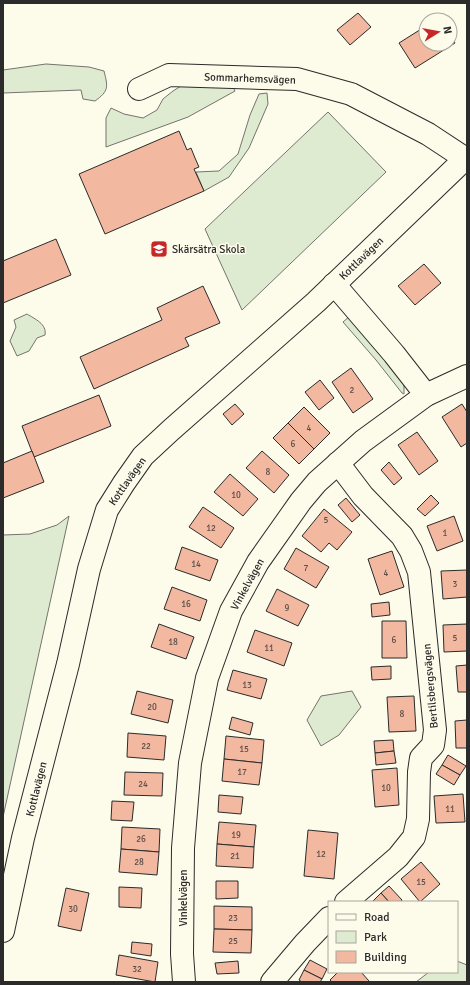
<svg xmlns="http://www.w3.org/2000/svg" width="470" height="985" font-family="Signika,sans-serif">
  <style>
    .green { fill: #deebd1; stroke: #74746e }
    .building { fill: #f2b8a0; stroke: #2b2b2b }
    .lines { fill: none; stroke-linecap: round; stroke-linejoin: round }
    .minor-casing { stroke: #2b2b2b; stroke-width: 24 }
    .minor { stroke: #fdfbea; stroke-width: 22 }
    .labels { text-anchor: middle; stroke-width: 3; stroke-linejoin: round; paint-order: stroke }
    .number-label { font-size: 9px; fill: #5d4e48 }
    .street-label { font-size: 11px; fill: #2b2b2b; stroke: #fdfbea }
    .poi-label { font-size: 11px; fill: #2b2b2b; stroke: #fdfbea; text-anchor: start }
  </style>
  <rect width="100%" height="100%" fill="#fdfbea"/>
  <g class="green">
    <path d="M46,64l43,3 15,4c4,16 5,20 -9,30l-12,-2 -2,-9 -78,3v-23z"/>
    <path d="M232,84l3,7 -47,26 -82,30v-29l5,-10 13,6 19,4 14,-8 6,-11 10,-8 8,-5z"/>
    <path d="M267,93l1,11 -19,44 -20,29 -25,14 -8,-19 23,-1 19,-17 12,-39 9,-21z"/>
    <path d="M328,112l58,60 -144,138 -37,-81z"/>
    <path d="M27,314c8,5 20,10 18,21l-8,3 -8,13 -12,5 -7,-15 6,-14 -2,-7z"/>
    <path d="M350,316l54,67v11l-2,-1 -26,-33 -33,-38z"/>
    <path d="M69,516l-66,301v-282l27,-1 27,-9z"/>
    <path d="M352,691l9,16 -22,28 -18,11 -14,-26 14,-24z"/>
    <path d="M457,961l10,4v17h-51l13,-10h28z"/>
  </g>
  <g class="building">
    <path d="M358,13l13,14 -21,18 -13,-15z"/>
    <path d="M426,26v18h24v-10l5,9 -40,25 -16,-25z"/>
    <path d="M179,131l8,19 4,-2 4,10 4,9 -5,2 10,22 -99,43 -26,-60z"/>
    <path d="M56,239l15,36 -68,28v-42z"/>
    <path d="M424,264l17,19 -26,22 -17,-19z"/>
    <path d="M203,286l17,37 -35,15 4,8 -95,43 -14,-32 82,-37 -5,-12z"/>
    <path d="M351,368l22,31 -20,14 -21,-31z"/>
    <path d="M320,380l14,18 -15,12 -14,-18z"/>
    <path d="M99,395l12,31 -77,31 -12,-31z"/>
    <path d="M235,404l9,10 -12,11 -9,-11z"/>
    <path d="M462,404l5,8v31l-6,4 -19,-30z"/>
    <path d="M304,407l26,26 -16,16 -26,-26z"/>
    <path d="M288,423l26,26 -15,15 -26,-26z"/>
    <path d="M417,432l21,29 -19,14 -21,-30z"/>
    <path d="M32,451l12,31 -41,16v-35z"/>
    <path d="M262,451l27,24 -15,18 -28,-25z"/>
    <path d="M389,462l13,16 -8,7 -13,-15z"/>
    <path d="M230,474l28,25 -15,17 -29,-24z"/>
    <path d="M431,495l8,8 -14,13 -8,-7z"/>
    <path d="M346,498l14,17 -8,7 -14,-17z"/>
    <path d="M203,507l31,21 -13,20 -32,-21z"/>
    <path d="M324,509l28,23 -15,18 -8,-7 -8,9 -19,-16z"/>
    <path d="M454,516l9,25 -26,10 -10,-25z"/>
    <path d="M182,547l36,13 -8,21 -35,-12z"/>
    <path d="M296,548l33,19 -13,21 -32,-19z"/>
    <path d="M392,551l12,36 -24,8 -12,-36z"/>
    <path d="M467,570v27l-24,2 -2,-28z"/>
    <path d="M172,587l35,13 -7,21 -36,-12z"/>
    <path d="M277,589l32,16 -11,21 -32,-15z"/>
    <path d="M389,602l1,13 -18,2 -1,-13z"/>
    <path d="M382,621h24l1,37h-25z"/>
    <path d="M159,624l35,13 -8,22 -35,-12z"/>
    <path d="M467,624v27l-23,1 -1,-27z"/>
    <path d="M255,630l37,13 -8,23 -37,-14z"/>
    <path d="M467,665v27h-9l-2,-26z"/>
    <path d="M391,666v13l-19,1 -1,-13z"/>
    <path d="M233,670l34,9 -6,20 -34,-9z"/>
    <path d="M137,691l36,9 -5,23 -37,-9z"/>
    <path d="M414,696l2,35 -27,1 -2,-35z"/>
    <path d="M232,717l21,6 -3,12 -21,-6z"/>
    <path d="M467,720v28h-11l-1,-27z"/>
    <path d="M128,733l38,3 -2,24 -37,-3z"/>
    <path d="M226,736l38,4 -2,23 -38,-4z"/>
    <path d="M393,740l1,11 -19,2 -1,-12z"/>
    <path d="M394,751l2,12 -20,2 -1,-12z"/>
    <path d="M448,755l18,11 -6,9 -18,-10z"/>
    <path d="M224,759l38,4 -3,22 -37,-4z"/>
    <path d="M442,765l18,10 -6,10 -18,-11z"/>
    <path d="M397,768l2,37 -24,2 -3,-37z"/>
    <path d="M125,772l38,1 -1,23 -38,-1z"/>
    <path d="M463,794l2,28 -29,1 -2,-27z"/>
    <path d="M219,795l24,2 -2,17 -23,-2z"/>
    <path d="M112,801l22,1 -2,19 -21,-1z"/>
    <path d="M219,822l37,3 -2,22 -37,-3z"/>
    <path d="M122,827l38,2 -1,23 -38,-3z"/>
    <path d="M308,830l30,3 -4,46 -30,-3z"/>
    <path d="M217,844l37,3 -1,21 -37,-2z"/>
    <path d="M121,849l38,3 -2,23 -38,-3z"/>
    <path d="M421,862l19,22 -20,18 -19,-23z"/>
    <path d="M216,881h22v17l-22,1z"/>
    <path d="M389,886l13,14 -1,2h-12l-8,-9z"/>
    <path d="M119,887l23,1 -1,20 -22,-1z"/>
    <path d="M66,888l23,5 -8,38 -23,-5z"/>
    <path d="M381,893l8,9h-15l-1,-1z"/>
    <path d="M214,906l38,1v23l-38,-1z"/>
    <path d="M214,929l38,1 -1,23 -38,-1z"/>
    <path d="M132,942l20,2 -1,12 -20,-3z"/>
    <path d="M119,955l39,7 -3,20 -39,-7z"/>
    <path d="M310,960l17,9 -5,10 -18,-9z"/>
    <path d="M238,961l1,12 -22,1 -2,-11z"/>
    <path d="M304,970l18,9 -2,3h-18l-3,-2z"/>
    <path d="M338,972h23l8,9 -1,1h-36l-2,-2z"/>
  </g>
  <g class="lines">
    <g class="minor-casing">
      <g id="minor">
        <path d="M139,89l30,-14 128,4 54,15 77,40 38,25"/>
        <path d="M334,284l60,70 32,41"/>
        <path d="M338,463l25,33 39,40 9,15 8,21 16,158 -2,15 -12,13 -2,14 -1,47 -4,18 -16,20 -52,45"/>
        <path d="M3,931l20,-93 45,-174 21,-95 18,-59 17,-27 19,-27 28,-26 145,-128 151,-145"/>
        <path d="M184,982l-2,-28 1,-106 7,-85 17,-85 24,-67 27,-49 43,-61 16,-19 46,-41 63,-46 41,-19"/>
        <path d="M272,982l33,-39 24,-25"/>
      </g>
    </g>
    <use href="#minor" class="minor"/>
  </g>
  <defs>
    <g id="school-square" transform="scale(0.9)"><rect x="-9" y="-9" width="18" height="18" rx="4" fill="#c62828" stroke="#fdfbea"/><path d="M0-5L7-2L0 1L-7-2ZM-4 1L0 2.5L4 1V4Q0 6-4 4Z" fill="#fff"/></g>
  </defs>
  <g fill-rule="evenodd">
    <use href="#school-square" x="159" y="249"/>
  </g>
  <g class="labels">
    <g class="number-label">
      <text x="352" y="393">2</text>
      <text x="309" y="431">4</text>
      <text x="293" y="447">6</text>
      <text x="268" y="475">8</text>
      <text x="236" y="498">10</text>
      <text x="326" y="523">5</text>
      <text x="211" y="531">12</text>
      <text x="445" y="536">1</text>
      <text x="196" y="567">14</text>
      <text x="306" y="571">7</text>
      <text x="386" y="576">4</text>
      <text x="455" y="587">3</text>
      <text x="186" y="607">16</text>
      <text x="287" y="611">9</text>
      <text x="455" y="641">5</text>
      <text x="394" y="643">6</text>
      <text x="173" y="645">18</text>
      <text x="269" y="651">11</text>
      <text x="247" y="688">13</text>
      <text x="152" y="710">20</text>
      <text x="402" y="717">8</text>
      <text x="146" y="749">22</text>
      <text x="244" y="752">15</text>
      <text x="242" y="775">17</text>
      <text x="143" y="787">24</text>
      <text x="386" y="791">10</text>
      <text x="450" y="812">11</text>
      <text x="236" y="838">19</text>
      <text x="141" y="842">26</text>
      <text x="321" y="857">12</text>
      <text x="235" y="859">21</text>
      <text x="139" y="865">28</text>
      <text x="421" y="885">15</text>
      <text x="73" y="912">30</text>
      <text x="233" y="921">23</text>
      <text x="233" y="944">25</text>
      <text x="137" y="972">32</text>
    </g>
    <g class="street-label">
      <text transform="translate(250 78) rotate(2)" y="4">Sommarhemsvägen</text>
      <text transform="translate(361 258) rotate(-44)" y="4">Kottlavägen</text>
      <text transform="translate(127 481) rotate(-55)" y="4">Kottlavägen</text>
      <text transform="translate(247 584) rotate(-61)" y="4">Vinkelvägen</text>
      <text transform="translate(430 686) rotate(-95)" y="4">Bertilsbergsvägen</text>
      <text transform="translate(36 789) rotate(-76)" y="4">Kottlavägen</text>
      <text transform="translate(183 898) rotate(-90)" y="4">Vinkelvägen</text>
    </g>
    <g class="poi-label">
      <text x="172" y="253">Skärsätra Skola</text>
    </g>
  </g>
  <rect width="470" height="985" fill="none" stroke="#2b2b2b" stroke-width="8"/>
  <rect x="328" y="901" width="130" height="72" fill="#fdfbea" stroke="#a9a89e"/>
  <rect x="336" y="914" width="20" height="6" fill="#fdfbea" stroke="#a9a89e"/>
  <text x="364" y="921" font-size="12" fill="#2b2b2b">Road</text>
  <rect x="336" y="931" width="20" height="12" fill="#deebd1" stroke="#a9a89e"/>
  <text x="364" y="941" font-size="12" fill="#2b2b2b">Park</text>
  <rect x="336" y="951" width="20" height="12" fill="#f2b8a0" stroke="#a9a89e"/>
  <text x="364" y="961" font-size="12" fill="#2b2b2b">Building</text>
  <g transform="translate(438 32) rotate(79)"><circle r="19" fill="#fdfbea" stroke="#a9a89e"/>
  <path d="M0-3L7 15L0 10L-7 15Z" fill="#c62828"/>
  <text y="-6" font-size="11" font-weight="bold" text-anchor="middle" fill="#2b2b2b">N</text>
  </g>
</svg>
